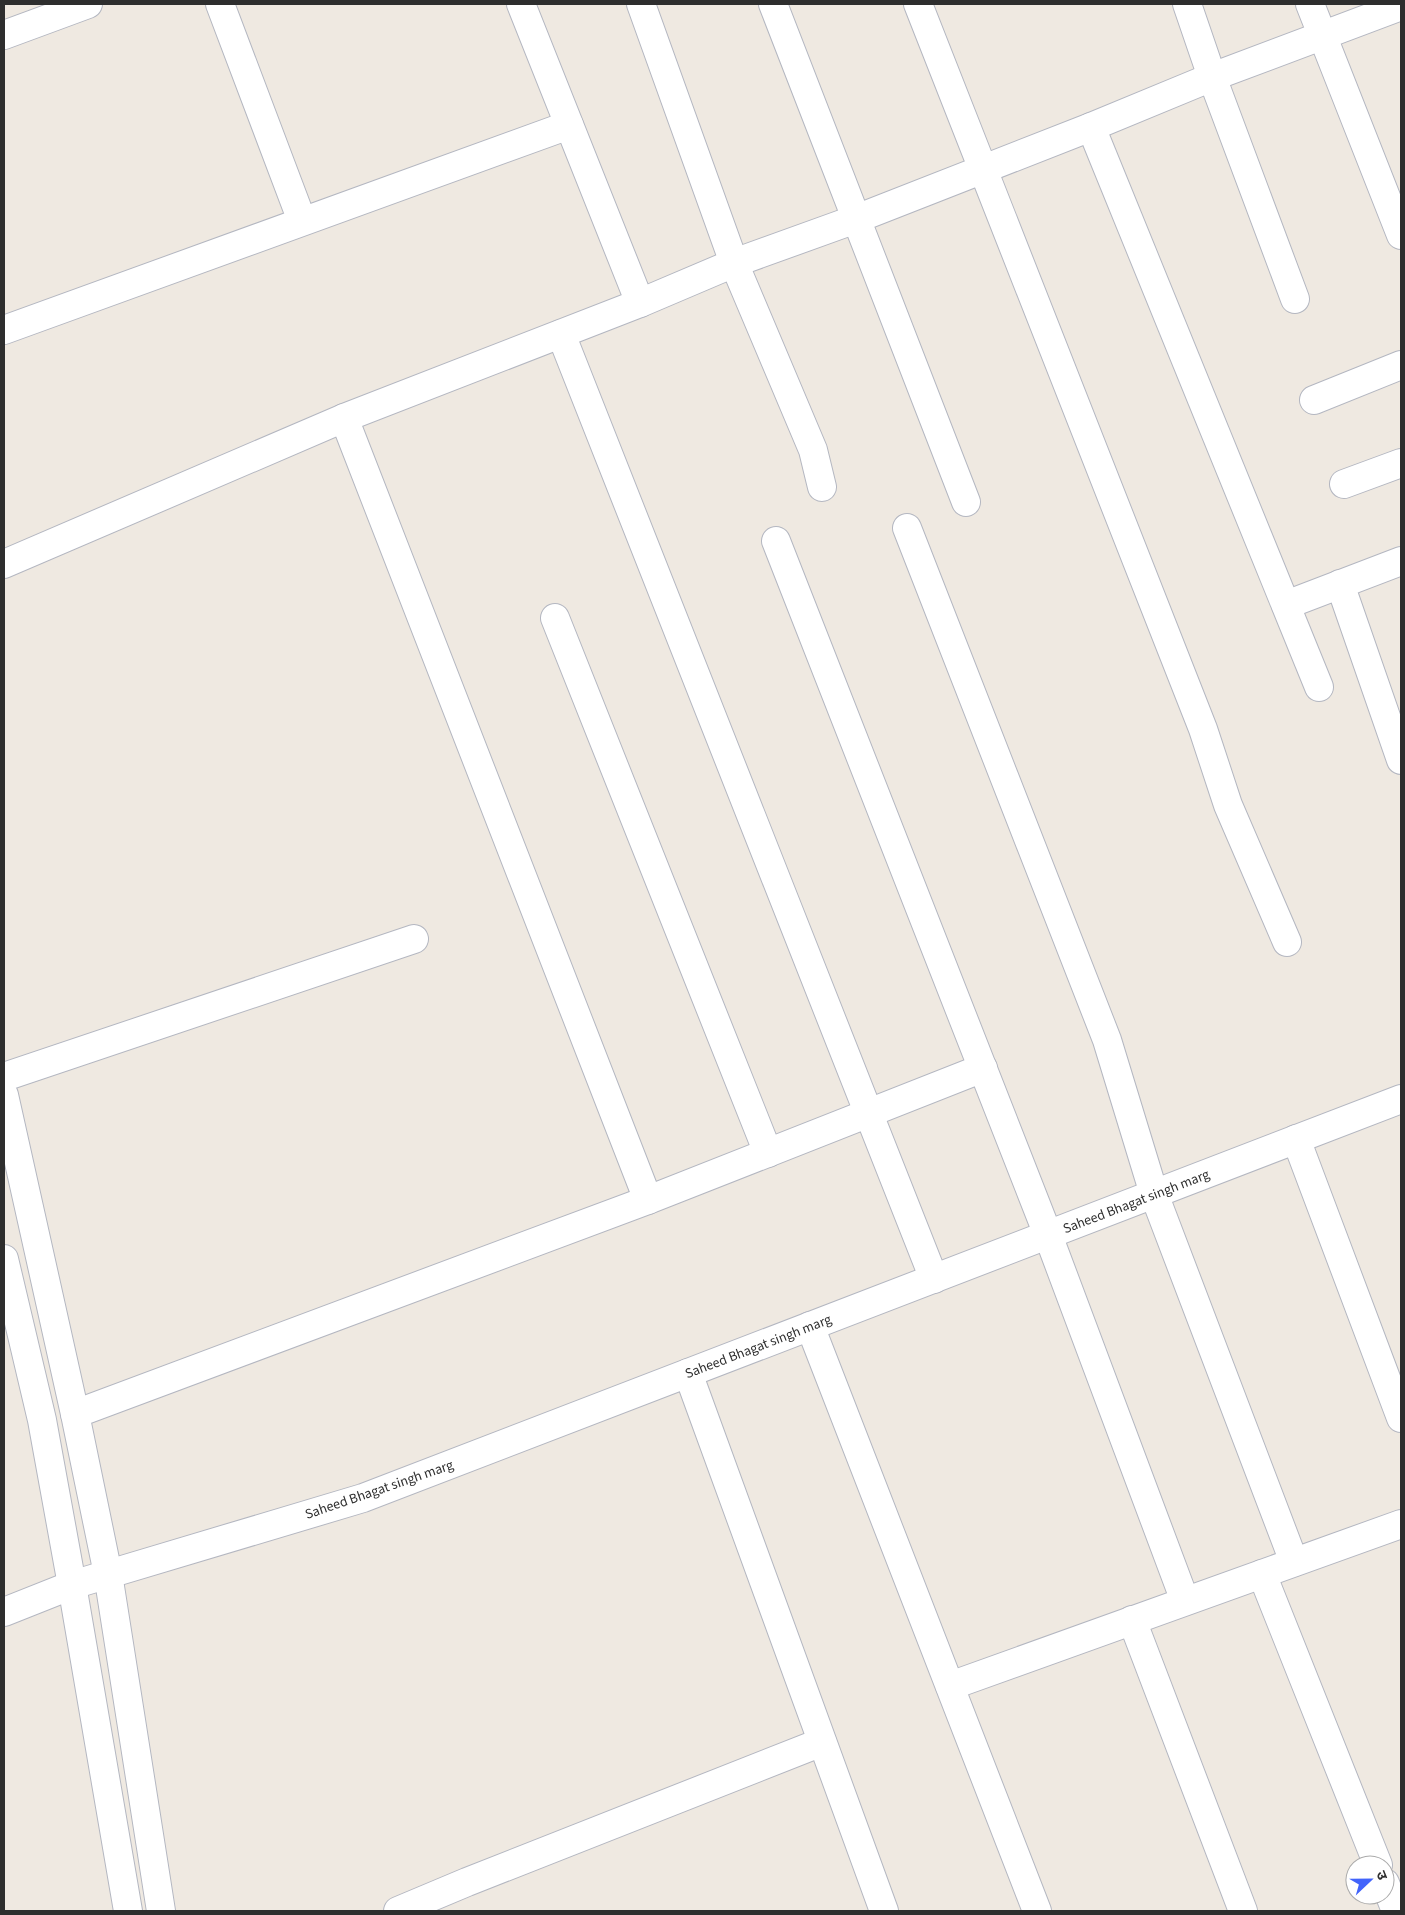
<svg xmlns="http://www.w3.org/2000/svg" width="1405" height="1915" font-family="'Source Sans 3','Noto Sans Devanagari',sans-serif">
  <style>
    .lines { fill: none; stroke-linecap: round; stroke-linejoin: round }
    .minor-casing { stroke: #b4b7c1; stroke-width: 30 }
    .secondary-casing { stroke: #b4b7c1; stroke-width: 30 }
    .minor { stroke: #fff; stroke-width: 28 }
    .secondary { stroke: #fff; stroke-width: 28 }
    .labels { text-anchor: middle; stroke-width: 5; stroke-linejoin: round; paint-order: stroke }
    .street-label { font-size: 14px; fill: #2e2e2e; stroke: #fff }
  </style>
  <rect width="100%" height="100%" fill="#efe9e1"/>
  <g class="lines">
    <g class="minor-casing">
      <g id="minor">
        <path d="M220,4l82,217"/>
        <path d="M521,4l119,299"/>
        <path d="M641,4l93,259 79,187 9,37"/>
        <path d="M773,4l193,498"/>
        <path d="M918,4l285,725 25,76 59,137"/>
        <path d="M1187,4l25,73 83,222"/>
        <path d="M1310,4l91,231"/>
        <path d="M4,35l84,-31"/>
        <path d="M1091,127l228,560"/>
        <path d="M4,330l565,-205"/>
        <path d="M561,334l373,945"/>
        <path d="M1314,400l87,-35"/>
        <path d="M344,418l304,782"/>
        <path d="M1344,484l57,-21"/>
        <path d="M907,528l200,512 47,154 140,368"/>
        <path d="M776,541l272,694 137,366"/>
        <path d="M4,564l340,-146 296,-115 94,-40 122,-44 235,-92 121,-50 189,-71"/>
        <path d="M1340,584l61,176"/>
        <path d="M1286,605l115,-44"/>
        <path d="M555,618l213,535"/>
        <path d="M4,1077l410,-138"/>
        <path d="M1296,1139l105,279"/>
        <path d="M810,1326l227,585"/>
        <path d="M688,1373l196,538"/>
        <path d="M75,1414l573,-214 335,-132"/>
        <path d="M1262,1574l116,291"/>
        <path d="M4,1612l68,-27 291,-87 1038,-399"/>
        <path d="M1132,1620l111,291"/>
        <path d="M950,1686l451,-162"/>
        <path d="M1385,1883l11,28"/>
        <path d="M398,1911l69,-29 355,-140"/>
      </g>
    </g>
    <g class="secondary-casing">
      <g id="secondary">
        <path d="M4,1095l71,319 33,160 53,337"/>
        <path d="M4,1259l38,161 30,165 56,326"/>
      </g>
    </g>
    <use href="#minor" class="minor"/>
    <use href="#secondary" class="secondary"/>
  </g>
  <g class="labels">
    <g class="street-label">
      <text transform="translate(1136 1201) rotate(-21)" y="5">Saheed Bhagat singh marg</text>
      <text transform="translate(758 1346) rotate(-21)" y="5">Saheed Bhagat singh marg</text>
      <text transform="translate(379 1489) rotate(-19)" y="5">Saheed Bhagat singh marg</text>
    </g>
  </g>
  <rect width="1405" height="1915" fill="none" stroke="#2e2e2e" stroke-width="10"/>
  <g transform="translate(1370 1880) rotate(68)"><circle r="24" fill="#ffffff" stroke="#ababab"/>
  <path d="M0-4L9 19L0 12L-9 19Z" fill="#4264fb"/>
  <text y="-8" font-size="14" font-weight="bold" text-anchor="middle" fill="#2e2e2e">उ</text>
  </g>
</svg>
